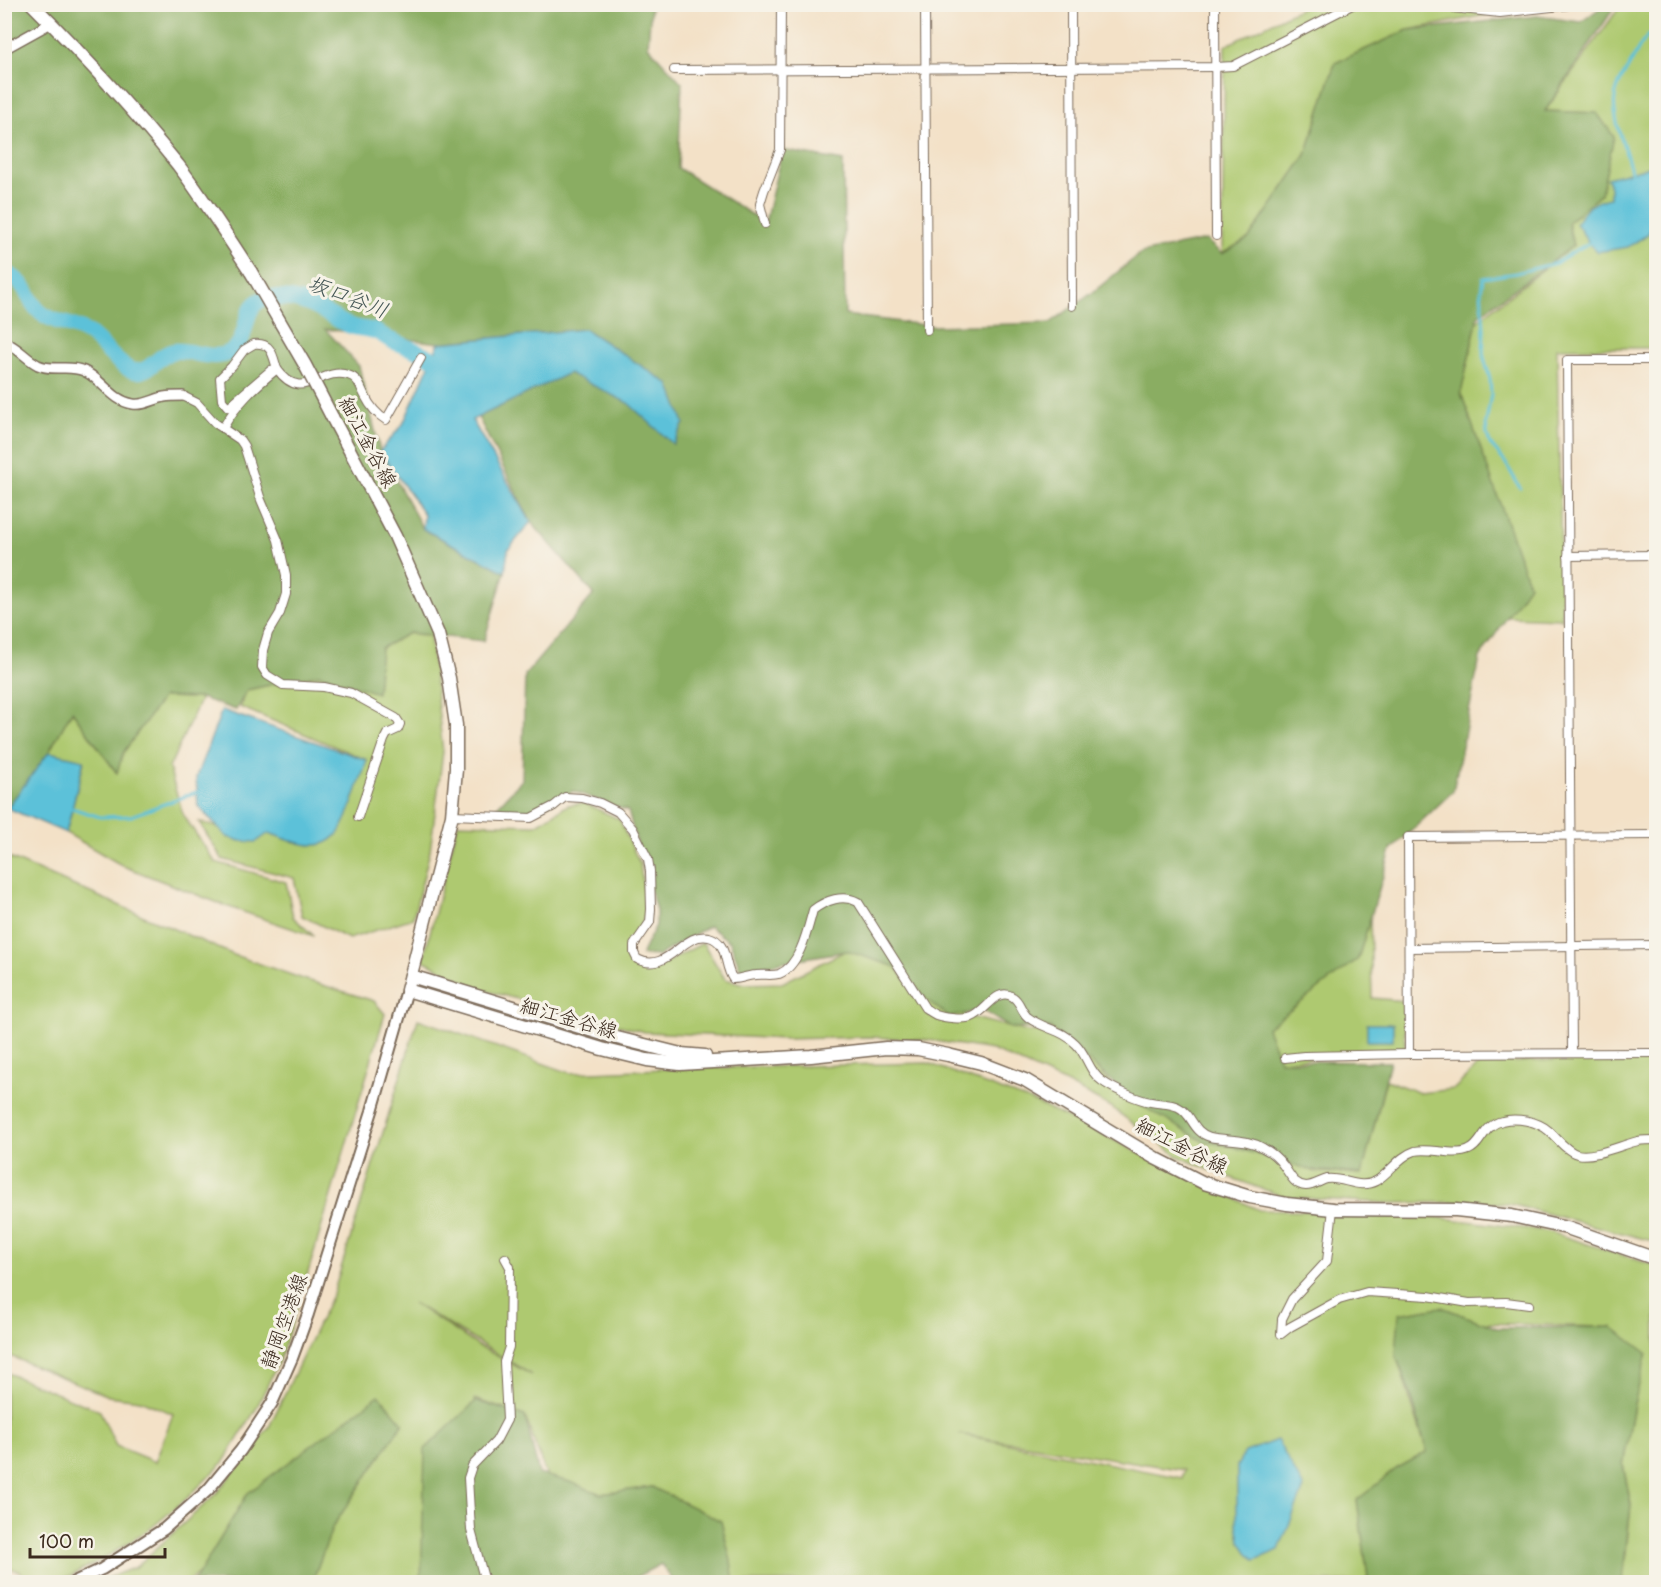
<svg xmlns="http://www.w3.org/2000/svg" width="1661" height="1587" font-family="'Playpen Sans','Klee One',sans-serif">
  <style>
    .green { fill: #aec970; stroke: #747a47; stroke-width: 1.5; fill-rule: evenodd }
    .forest { fill: #8aad62; stroke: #626c40; stroke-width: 1.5 }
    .water { fill: #5bc1d9; stroke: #4b767c; stroke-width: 1.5 }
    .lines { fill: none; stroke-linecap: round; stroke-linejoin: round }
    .stream { stroke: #5bc1d9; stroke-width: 3 }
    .river { stroke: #5bc1d9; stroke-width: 16 }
    .minor-casing { stroke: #7b6a59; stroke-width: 10 }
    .tertiary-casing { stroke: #7b6a59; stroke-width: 12 }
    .secondary-casing { stroke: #7b6a59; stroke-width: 14 }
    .primary-casing { stroke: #7b6a59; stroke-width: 15 }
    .minor { stroke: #fff; stroke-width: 8 }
    .tertiary { stroke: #fff; stroke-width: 9 }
    .secondary { stroke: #fff; stroke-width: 10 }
    .primary { stroke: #fff; stroke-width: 12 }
    .primary-bridge-casing { stroke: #7b6a59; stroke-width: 15; stroke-linecap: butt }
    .primary-bridge { stroke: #fff; stroke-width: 12 }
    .labels { text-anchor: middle; stroke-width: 6; stroke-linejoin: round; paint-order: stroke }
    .street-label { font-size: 20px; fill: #3b2a1e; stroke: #f7f3e8 }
    .water-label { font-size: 21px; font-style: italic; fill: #455756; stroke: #f7f3e8 }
  </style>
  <rect width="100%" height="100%" fill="#f7f3e8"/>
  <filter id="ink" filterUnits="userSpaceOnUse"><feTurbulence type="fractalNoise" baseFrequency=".0167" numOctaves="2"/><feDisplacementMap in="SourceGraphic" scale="12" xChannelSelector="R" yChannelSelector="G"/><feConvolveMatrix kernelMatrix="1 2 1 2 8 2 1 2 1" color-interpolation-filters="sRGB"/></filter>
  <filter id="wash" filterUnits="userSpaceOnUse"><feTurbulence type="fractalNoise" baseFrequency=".008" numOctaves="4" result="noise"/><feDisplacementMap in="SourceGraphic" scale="24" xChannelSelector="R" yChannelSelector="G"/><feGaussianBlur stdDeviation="1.35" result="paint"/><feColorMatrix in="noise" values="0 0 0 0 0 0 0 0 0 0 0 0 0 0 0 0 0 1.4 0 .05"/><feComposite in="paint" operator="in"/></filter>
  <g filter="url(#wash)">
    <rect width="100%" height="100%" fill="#f3e1c7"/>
    <g class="green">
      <path d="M1307,5h232l-131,25 -73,33 -29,92 -57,83 -27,16 3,-208z"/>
      <path d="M1621,5h35v343h-99l5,271 -55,-2 21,-32 -67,-192 16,-72 96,-75 -5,-24 33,-28 -4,-81 -52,-2z"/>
      <path d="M409,633l21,3 13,116 -13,99 -17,67 -64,21 -47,-23 -8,-38 -72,-19 -23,-37 19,5 51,6 27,9 71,-82 -127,-53 7,-17 72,-16 54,17 8,-43z"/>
      <path d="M162,697l39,1 -32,70 14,47 32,47 71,20 7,35 21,19 -88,-30 -103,-40 -57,-33 18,-72 -35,-9 23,-41 44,61 7,-19z"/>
      <path d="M584,803l35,16 21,45 6,44 -4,19 -17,26 11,16 31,-7 36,-19 22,36 19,5 38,-1 65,-33 46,14 20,25 36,28 10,-3 69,18 26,-3 41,38 17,19 19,14 37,12 79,37 40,11 28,12 47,2 24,-94 34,13 34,-4 26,-25 110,-6 66,2v182l-146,-38 -30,-2 -94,1 -101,-6 -73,-26 -34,-15 -69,-50 -41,-22 -76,-34 -63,-10 -60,-3 -85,2 -139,-7 -166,-43 -56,-29 35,-137 78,2 32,-20z"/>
      <path d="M5,856l229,99 72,25 68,21 11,13 -87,292 -19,55 -24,50 -32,52 -36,35 -37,31 -42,27 -40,21 -16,5h-28l-3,-10 -16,-6v-194l95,39 16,35 39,16 18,-48 -33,-14 -32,-4 -103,-42z"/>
      <path d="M1370,917l2,81 33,3v48l-125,12 -14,-33 88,-67z"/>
      <path d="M418,1019l152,54 93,-4 265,-6 108,40 223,107 150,4 138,17 109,35v316h-33l8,-77 -8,-40 13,-72 10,-40 -46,-26 -117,-4 -42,-16 -45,48 31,97 -70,48 11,77 -3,5h-633l-79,-95 -52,7 -54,-17 -22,-61 -51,-17 2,2 -50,48 -4,133h-110l21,-56 70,-103 -155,70 -47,78 -13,11h-91l39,-15 80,-73 53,-67 65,-136zM413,1303l119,72 -55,-30zM959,1434l225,36 -2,8z"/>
    </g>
    <g class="forest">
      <path d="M4,5h647l-3,41 34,37 -4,85 87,55 17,-73 61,11 2,154 88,11 117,-3 42,-30 49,-40 65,-13 16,14 27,-16 57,-83 29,-92 73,-33 129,-14 44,6 23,-17h12l-71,106 52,2 17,24 -13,57 -33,28 5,24 -95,70 -17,77 68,192 -49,72 -27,134 -62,59 -33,109 -91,69 13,33 110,1 -28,112 -52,-4 -77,-23 -30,-6 -68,-39 -84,-74h-41l-28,-18 -33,7 -22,-17 -28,-32 -52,-17 -66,11 -39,11 -12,-31 -21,-16 -51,30 -17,-1 15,-30v-15l-28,-99 -55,-20 -35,19 -46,2 30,-32 3,-105 69,-81 -63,-72 -53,-105 91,-44 55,25 49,46 11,-21 -99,-94 -146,14 -114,-14 34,37 21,85 43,78 82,43 -21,69 -75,-8 -28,15 -4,45 -58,-19 -72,16 -11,20 -35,-12 -38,-1 -40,56 -6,20 -45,-62 -25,44 -40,53 -3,-4z"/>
      <path d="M1441,1307l56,21 115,-1 35,26 -13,51 -11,61 8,40 -9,77h-257l3,-5 -11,-77 39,-31 31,-17 -14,-50 -17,-47 3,-41z"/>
      <path d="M379,1395l24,28 -70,103 -21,56h-120l5,-5 51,-84z"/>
      <path d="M476,1401l49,15 14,58 28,7 34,13 51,-7 69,34 10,40 3,21h-60l-13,-18 -31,16 -1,2h-208l4,-133z"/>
    </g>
    <g class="water">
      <path d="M1656,165v53l-8,16 -20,13 -31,5 -8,-9 -13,-20c11,-16 15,-21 34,-25v-11l-3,-9z"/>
      <path d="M585,329l84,55 15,39 -11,21 -45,-41 -59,-30 -97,47 59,102 -23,28 -3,22 -82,-43 1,-15 -44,-63 23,-27 36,-81z"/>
      <path d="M222,710l145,50c-4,12 -8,24 -12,35 -7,21 -14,50 -41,50 -15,0 -31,-7 -45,-12l-13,9 -16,-1 -13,-4 -29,-31 -2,-29z"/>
      <path d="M49,752l35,8 -18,73 -59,-25z"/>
      <rect x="1367" y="1024" width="26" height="17"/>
      <path d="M1277,1440l27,48 -25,62 -24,10 -8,-8 -7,-11 -3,-17v-58l8,-14z"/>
    </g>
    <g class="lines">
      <g class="stream">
        <path d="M1632,175c-4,-21 -21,-58 -17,-78 2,-13 11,-26 18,-38 6,-11 12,-24 23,-28"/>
        <path d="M1520,488l-15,-26 -15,-18 -3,-10 -1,-11 5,-29 -1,-15 -7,-25 1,-25 -3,-38 2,-13 33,-5 40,-10 15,-10 20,-11"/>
        <path d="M72,808l28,9 31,-1 66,-24"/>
      </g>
      <path class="river" d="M4,272c9,4 16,9 21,17 5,9 7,16 15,23 14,12 34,11 49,22 14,9 29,33 45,37 16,3 25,-18 40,-20 18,-2 40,12 58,0 17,-11 10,-40 27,-50 6,-4 11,-4 18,-3 9,0 22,2 31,6 14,5 26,15 40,21 8,4 18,3 26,6 6,2 11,6 16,9 22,9 42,16 62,29"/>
    </g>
  </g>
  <g filter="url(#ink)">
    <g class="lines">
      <g class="minor-casing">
        <g id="minor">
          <path d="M925,4l2,326"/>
          <path d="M1071,4l1,302"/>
          <path d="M1215,4l1,232"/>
          <path d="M1414,4l86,9 78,-9"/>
          <path d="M674,70l542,-3 17,-1 121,-62"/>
          <path d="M765,224l-5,-20 4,-13 16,-41 1,-146"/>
          <path d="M254,344c18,-2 19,12 23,25l-6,1 -43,37 -6,-7 -2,-22 12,-12 12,-16z"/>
          <path d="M183,396l14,7 18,20 25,17 4,6 17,54 17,40 8,35v19l-6,19 -12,20 -5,17 -1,17 5,8 16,10 41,2 27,6 45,25 4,6 -2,5 -11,5 -3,6 -26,77"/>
          <path d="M223,428c13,-24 33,-42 54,-59 26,36 43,-3 71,6 11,3 12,12 17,21 5,10 11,18 21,24l35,-62"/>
          <path d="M1568,556l88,-1"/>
          <path d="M452,815l79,3 23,-12 11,-9 17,1 18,5 18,9 15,17 15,30 2,12 1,38 -1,13 -16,23v8l3,6c31,16 45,-28 72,-22 20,5 14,29 24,42 9,0 15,-4 23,-4 8,-1 16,1 23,-1 21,-8 29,-46 34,-64 13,-10 30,-16 45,-8l67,106c3,2 7,5 11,7 9,3 27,5 36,2 14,-5 25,-31 41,-20 8,5 8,16 16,21 15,11 34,12 47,26 11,11 13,28 26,37 11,8 36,19 49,21 9,2 19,1 27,5 15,7 14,25 32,30 18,4 36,1 53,11 8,4 15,10 20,17 7,9 10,20 23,21 7,0 14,-5 21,-7 17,-2 32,11 49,2 14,-8 23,-25 39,-30 16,-4 39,6 54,-1 14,-6 13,-24 33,-29 14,-4 36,0 47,10 8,7 17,20 28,23 17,4 44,-9 61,-13 6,-1 13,-1 18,-1"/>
          <path d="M1409,948l247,-3"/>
          <path d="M1572,1052l-5,-692h89"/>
          <path d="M1409,1054l-1,-217 248,-2"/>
          <path d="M1285,1058l19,-2 105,-2 247,-1"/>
          <path d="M1333,1209l-6,52 -35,38 -10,20 -1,15 9,-7 49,-27 28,-8 61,4 41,7 37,-1 23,3"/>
          <path d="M485,1582l-14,-52 -3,-52 4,-12 24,-25 11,-21 -3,-58 5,-15 1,-80 -5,-9"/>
        </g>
      </g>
      <g class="tertiary-casing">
        <g id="tertiary">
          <path d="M4,49l47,-26"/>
          <path d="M4,342c14,5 22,17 34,23 15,7 31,-1 46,6 18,8 28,30 49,33 11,2 21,-5 31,-7 6,-1 13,-1 19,-1"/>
        </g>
      </g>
      <g class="secondary-casing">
        <path id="secondary" d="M74,1582l28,-13 62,-40 44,-39 33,-40 31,-47 20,-45 16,-44 64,-203 35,-121"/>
      </g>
      <g class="primary-casing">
        <g id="primary">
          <path d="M32,4c52,52 100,104 146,161 26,34 49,71 73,107"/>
          <path d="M332,417l63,119 43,98 11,44 7,47v44l-4,46 -45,175 195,59 45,11 33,4 131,-8 75,-8 32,1 30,6 33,8 44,17 130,78 49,25 46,14 37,7 46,5 123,1 56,6 55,12 89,31"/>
          <path d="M411,976l202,61 68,17 24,2"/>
        </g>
      </g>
      <use href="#minor" class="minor"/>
      <use href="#tertiary" class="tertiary"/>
      <use href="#secondary" class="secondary"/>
      <use href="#primary" class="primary"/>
      <g class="primary-bridge-casing">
        <path id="primary-bridge" d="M251,272l54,93 27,52"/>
      </g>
      <use href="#primary-bridge" class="primary-bridge"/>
    </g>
  </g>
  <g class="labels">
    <g class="street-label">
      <text transform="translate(368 442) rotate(62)" y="7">細江金谷線</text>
      <text transform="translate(569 1018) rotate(16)" y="7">細江金谷線</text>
      <text transform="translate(1182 1146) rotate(27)" y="7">細江金谷線</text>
      <text transform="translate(284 1321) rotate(-70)" y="7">静岡空港線</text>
    </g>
    <g class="water-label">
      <text transform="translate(348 297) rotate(21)" y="7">坂口谷川</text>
    </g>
  </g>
  <rect width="1661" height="1587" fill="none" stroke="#f7f3e8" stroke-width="24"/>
  <path d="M30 1548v9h135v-9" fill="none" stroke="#3b2a1e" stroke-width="3"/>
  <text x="39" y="1548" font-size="18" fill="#3b2a1e" stroke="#f7f3e8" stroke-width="4.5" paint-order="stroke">100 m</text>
</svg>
